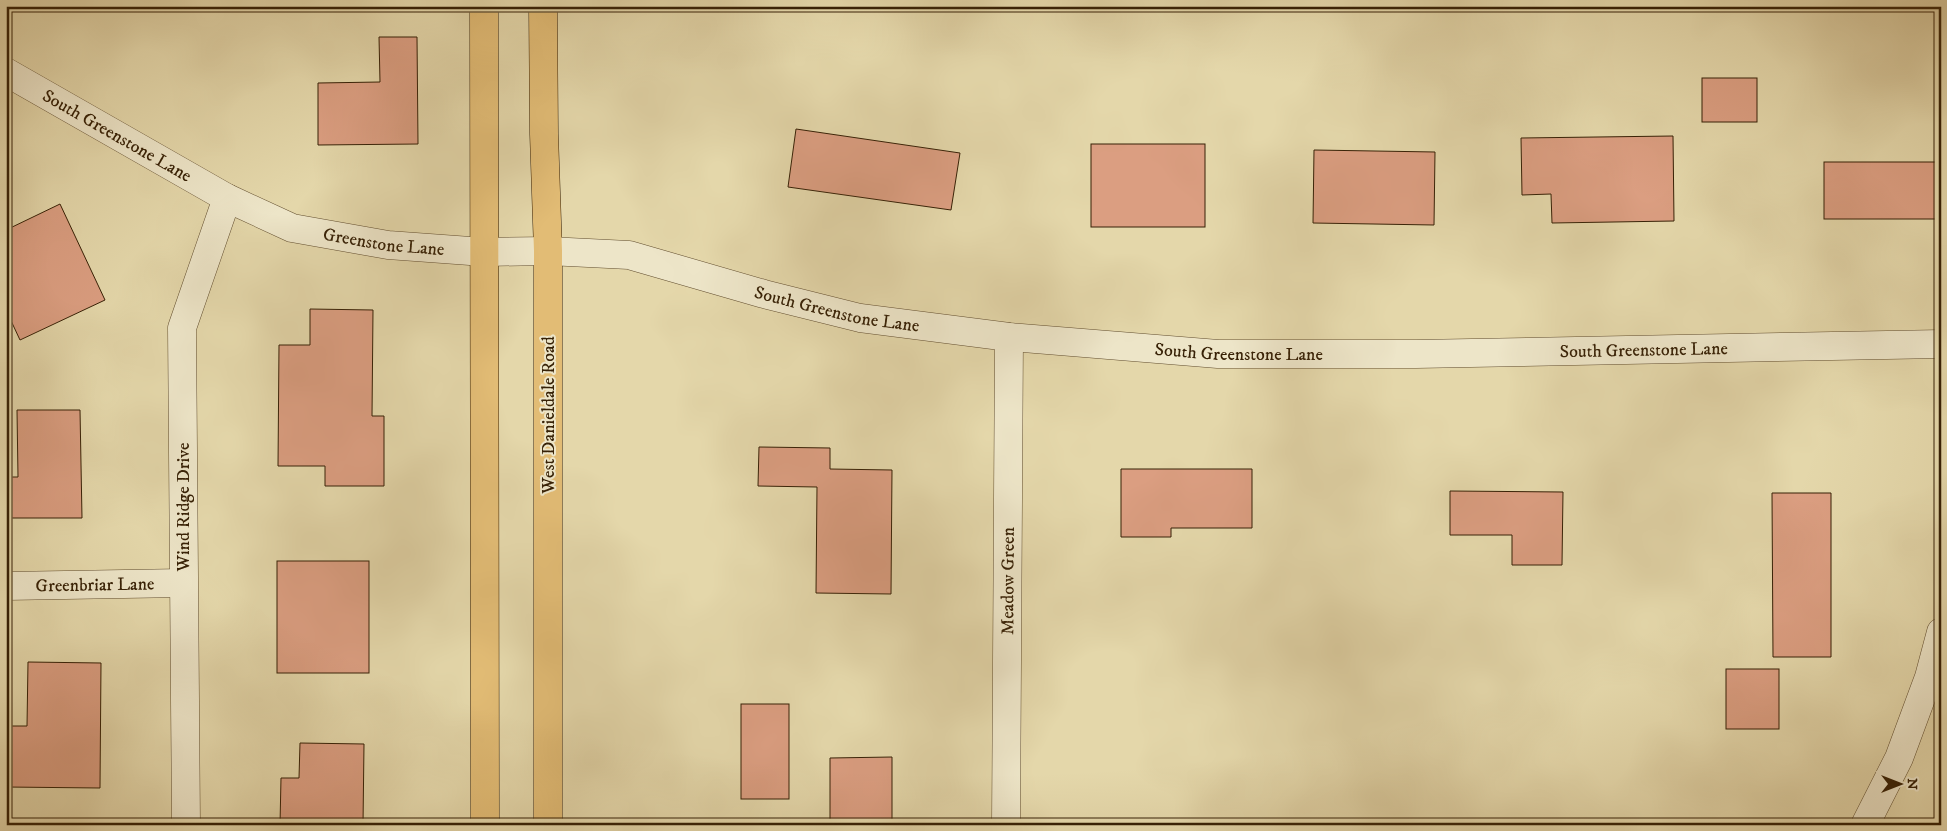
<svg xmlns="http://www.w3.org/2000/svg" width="1947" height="831" font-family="'IM FELL DW Pica',serif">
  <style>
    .building { fill: #db9e81; stroke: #372106 }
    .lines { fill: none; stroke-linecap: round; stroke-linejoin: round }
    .minor-casing { stroke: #624e2f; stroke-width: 29 }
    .major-casing { stroke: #372106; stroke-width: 29 }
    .minor { stroke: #ede5c8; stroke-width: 28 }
    .major { stroke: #e2bc75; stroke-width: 28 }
    .labels { text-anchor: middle; stroke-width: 4; stroke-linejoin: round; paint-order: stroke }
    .street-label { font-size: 18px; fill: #372106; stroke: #ede5c8 }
  </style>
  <rect width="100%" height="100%" fill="#e4d7aa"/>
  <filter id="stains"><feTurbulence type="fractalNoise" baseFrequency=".004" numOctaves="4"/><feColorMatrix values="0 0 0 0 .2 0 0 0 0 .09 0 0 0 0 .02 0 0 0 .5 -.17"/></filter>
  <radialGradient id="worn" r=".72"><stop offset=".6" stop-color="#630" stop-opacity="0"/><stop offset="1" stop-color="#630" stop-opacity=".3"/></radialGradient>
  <g class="building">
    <path d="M379,37h38l1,107 -100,1v-62l62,-1z"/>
    <rect x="1702" y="78" width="55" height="44"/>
    <path d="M796,129l164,24 -9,57 -163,-23z"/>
    <path d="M1673,136l1,85 -122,2 -1,-29 -29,1 -1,-57z"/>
    <rect x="1091" y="144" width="114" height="83"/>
    <path d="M1314,150l121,2 -1,73 -121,-2z"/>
    <rect x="1824" y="162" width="117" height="57"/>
    <path d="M60,204l45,96 -85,40 -14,-30v-80z"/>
    <path d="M310,309l63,1 -1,106h12v70h-59v-20h-47l1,-121h31z"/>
    <path d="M17,410h63l2,108h-76v-41h12z"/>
    <path d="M759,447l71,1v21l62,1 -1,124 -75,-1 1,-106 -59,-1z"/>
    <path d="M1121,469h131v59h-81v9h-50z"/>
    <path d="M1450,491l113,1 -1,73h-50v-30h-62z"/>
    <path d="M1772,493h59v164h-58z"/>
    <rect x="277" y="561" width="92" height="112"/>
    <path d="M28,662l73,1 -1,125 -94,-1v-61h21z"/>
    <rect x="1726" y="669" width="53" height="60"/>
    <rect x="741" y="704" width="48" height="95"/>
    <path d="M300,743l64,1 -1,81h-83l1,-47h18z"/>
    <path d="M892,757v68h-62v-67z"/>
  </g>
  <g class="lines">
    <g class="minor-casing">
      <g id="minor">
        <path id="s1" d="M6,72l221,126 65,30 96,17 96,7 64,-1 81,4 135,39 96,24 149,19 209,17h198l525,-10"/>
        <path id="s2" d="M6,586l177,-3"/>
        <path d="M186,825l-4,-497 45,-130"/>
        <path id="s3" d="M1006,825l3,-488"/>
        <path d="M1865,825l34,-67 30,-81 12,-45"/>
      </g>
    </g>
    <g class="major-casing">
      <g id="major">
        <path d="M484,6l1,819"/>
        <path d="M543,6l1,128 4,117v574"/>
      </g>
    </g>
    <use href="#minor" class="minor"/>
    <use href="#major" class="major"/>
  </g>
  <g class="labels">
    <g class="street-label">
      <text dy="6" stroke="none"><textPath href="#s1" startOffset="128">South Greenstone Lane</textPath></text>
      <text dy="6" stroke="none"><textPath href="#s1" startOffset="419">Greenstone Lane</textPath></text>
      <text dy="6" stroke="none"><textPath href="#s1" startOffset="880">South Greenstone Lane</textPath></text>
      <text dy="6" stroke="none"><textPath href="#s1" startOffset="1690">South Greenstone Lane</textPath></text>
      <text dy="6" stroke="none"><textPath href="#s1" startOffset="1285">South Greenstone Lane</textPath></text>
      <text transform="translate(548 415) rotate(-90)" y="6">West Danieldale Road</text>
      <text transform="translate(183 507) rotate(-90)" y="6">Wind Ridge Drive</text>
      <text dy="6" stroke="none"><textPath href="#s3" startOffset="244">Meadow Green</textPath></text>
      <text dy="6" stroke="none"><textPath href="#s2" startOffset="89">Greenbriar Lane</textPath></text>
    </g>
  </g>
  <rect width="1947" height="831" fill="none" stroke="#e4d7aa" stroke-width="25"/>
  <rect x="8" y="8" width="1932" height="816" fill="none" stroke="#372106" stroke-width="2.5"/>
  <rect x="12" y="12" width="1922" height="806" fill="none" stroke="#372106"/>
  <g transform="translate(1900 784) rotate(90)" stroke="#ede5c8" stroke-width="4" paint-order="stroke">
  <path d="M0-4L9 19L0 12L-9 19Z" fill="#372106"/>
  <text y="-8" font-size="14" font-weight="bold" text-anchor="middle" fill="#372106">N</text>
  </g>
  <rect width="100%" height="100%" filter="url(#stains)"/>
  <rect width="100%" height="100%" fill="url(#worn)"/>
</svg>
